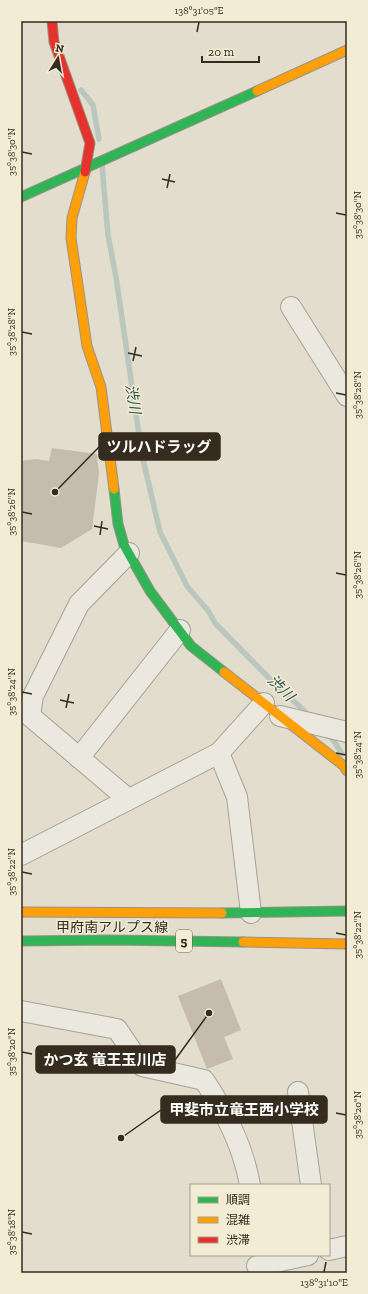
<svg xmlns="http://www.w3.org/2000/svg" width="368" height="1294" font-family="'Zilla Slab','Noto Sans JP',serif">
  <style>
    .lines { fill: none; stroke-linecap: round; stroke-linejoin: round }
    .stream { stroke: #b9c7bf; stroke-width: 5.5 }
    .building { fill: #c5bcae }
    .street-casing { stroke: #a7a297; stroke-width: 22 }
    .fast-casing { stroke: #979286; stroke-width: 11 }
    .slow-casing { stroke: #979286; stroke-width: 11 }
    .jam-casing { stroke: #979286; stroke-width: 11 }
    .street { stroke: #eae8df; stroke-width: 20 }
    .fast { stroke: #30b455; stroke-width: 9 }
    .slow { stroke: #ff9f0a; stroke-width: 9 }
    .jam { stroke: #e5322d; stroke-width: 9 }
    .ticks { fill: none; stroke: #352c1f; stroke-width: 1.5 }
    .labels { text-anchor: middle; stroke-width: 3; stroke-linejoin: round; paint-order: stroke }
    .shield { fill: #f2ecd4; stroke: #6e6655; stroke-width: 1 }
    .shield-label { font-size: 13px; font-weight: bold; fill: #352c1f }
    .street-label { font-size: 14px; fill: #352c1f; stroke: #f2ecd4 }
    .water-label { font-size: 15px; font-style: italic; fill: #305354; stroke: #f2ecd4 }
    .leader { fill: none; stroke: #352c1f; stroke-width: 1.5 }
    .callout-dot { fill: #352c1f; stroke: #f2ecd4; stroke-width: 1.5 }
    .callout { fill: #352c1f; stroke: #352c1f; stroke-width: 1.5 }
    .callout-label { font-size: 15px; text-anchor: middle; font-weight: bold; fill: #fff }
    .neatline { fill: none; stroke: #352c1f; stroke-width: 1.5 }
    .ticks-label { font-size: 10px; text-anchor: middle; fill: #352c1f }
  </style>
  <rect width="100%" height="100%" fill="#e2ddcd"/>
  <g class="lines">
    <g class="stream">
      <path d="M81,90l12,15 6,34"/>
      <path d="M102,165l6,70 8,42 26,178 18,77 27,54 22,26 6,11 55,56 41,38"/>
      <path d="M328,735l6,6 8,13"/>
    </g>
  </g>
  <g class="building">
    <path d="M52,448l45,6 2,20 -7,55 -31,19 -40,-7v-80l15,-2 13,2z"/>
    <path d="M221,979l20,51 -17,7 9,22 -26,10 -29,-73z"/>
  </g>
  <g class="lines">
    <g class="street-casing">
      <g id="street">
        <path d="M291,307l56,89"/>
        <path d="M280,716l67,16"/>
        <path d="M219,753l18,44 14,116"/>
        <path d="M79,758l101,-128"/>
        <path d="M128,799l-98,-83 3,-20 46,-92 50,-51"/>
        <path d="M21,855l198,-102 45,-50"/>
        <path d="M21,1011l96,18 25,37 62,14c22,33 39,66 46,105"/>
        <path d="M298,1092l13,93"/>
        <path d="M329,1250l18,-4"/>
        <path d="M257,1266l51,-11"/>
      </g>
    </g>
    <g class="fast-casing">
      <g id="fast">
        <path d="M21,197l236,-106"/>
        <path d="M114,489l4,35 6,21 26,46 41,55 33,26"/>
        <path d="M222,913l125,-2"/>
        <path d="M21,941l89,-1 133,2"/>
      </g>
    </g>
    <g class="slow-casing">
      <g id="slow">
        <path d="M257,91l90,-41"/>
        <path d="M85,172l-13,46 -1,20 16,108 14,41 13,102"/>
        <path d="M224,672l120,94 3,5"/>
        <path d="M21,912l201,1"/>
        <path d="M243,942l104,2"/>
      </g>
    </g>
    <g class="jam-casing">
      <path id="jam" d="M52,21l2,21 36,101 -5,29"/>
    </g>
    <use href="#street" class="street"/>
    <use href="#fast" class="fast"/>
    <use href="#slow" class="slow"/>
    <use href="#jam" class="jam"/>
  </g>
  <path class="ticks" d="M197,32l2,-10M22,152l10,2M162,179l13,3M167,188l3,-14M336,213l10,2M22,332l10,2M128,353l14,3M133,361l3,-14M336,393l10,2M22,512l10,2M94,526l14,3M100,535l2,-14M336,573l10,2M22,692l10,2M60,700l14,3M66,708l3,-14M336,753l10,2M22,872l10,2M336,933l10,2M22,1052l10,2M336,1113l10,2M22,1232l10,2M324,1272l2,-10"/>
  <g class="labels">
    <rect class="shield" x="176" y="930" width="16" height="22" rx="3"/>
    <g class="shield-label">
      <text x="184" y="946">5</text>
    </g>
    <g class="street-label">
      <text x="112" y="932">甲府南アルプス線</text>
    </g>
    <g class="water-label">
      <text transform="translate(133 399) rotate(81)" y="5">渋川</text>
      <text transform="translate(281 688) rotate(45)" y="5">渋川</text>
    </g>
  </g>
  <path class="leader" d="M55 492L99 447M209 1013L175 1060M121 1138L161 1110"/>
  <g class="callout-dot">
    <circle cx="55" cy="492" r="4"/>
    <circle cx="209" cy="1013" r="4"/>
    <circle cx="121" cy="1138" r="4"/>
  </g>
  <g class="callout">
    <rect x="99" y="433" width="121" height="27" rx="4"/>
    <rect x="36" y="1046" width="139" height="27" rx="4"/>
    <rect x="161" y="1096" width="166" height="27" rx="4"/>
  </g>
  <g class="callout-label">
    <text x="159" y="452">ツルハドラッグ</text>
    <text x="105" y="1065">かつ玄 竜王玉川店</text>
    <text x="244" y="1115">甲斐市立竜王西小学校</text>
  </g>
  <rect width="368" height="1294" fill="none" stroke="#f2ecd4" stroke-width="44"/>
  <rect x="190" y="1184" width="140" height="72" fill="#f2ecd4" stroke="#a69f8c"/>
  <rect x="198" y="1197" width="20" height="6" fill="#30b455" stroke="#a69f8c"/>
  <text x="226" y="1204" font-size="12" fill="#352c1f">順調</text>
  <rect x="198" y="1217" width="20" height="6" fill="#ff9f0a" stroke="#a69f8c"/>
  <text x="226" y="1224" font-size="12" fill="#352c1f">混雑</text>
  <rect x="198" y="1237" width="20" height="6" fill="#e5322d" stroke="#a69f8c"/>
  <text x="226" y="1244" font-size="12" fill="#352c1f">渋滞</text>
  <g transform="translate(58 58) rotate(11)" stroke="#f2ecd4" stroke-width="3" paint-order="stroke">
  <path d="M0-3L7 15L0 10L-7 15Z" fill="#352c1f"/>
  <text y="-6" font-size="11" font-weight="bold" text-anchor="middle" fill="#352c1f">N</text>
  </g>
  <path d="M202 56v6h57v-6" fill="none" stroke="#352c1f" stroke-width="2"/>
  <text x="208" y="56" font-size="12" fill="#352c1f" stroke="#f2ecd4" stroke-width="3" paint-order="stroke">20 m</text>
  <rect x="22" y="22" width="324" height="1250" class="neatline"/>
  <g class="ticks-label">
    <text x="199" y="14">138°31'05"E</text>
    <text transform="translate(11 152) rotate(-90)" y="4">35°38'30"N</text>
    <text transform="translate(357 215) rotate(-90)" y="4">35°38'30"N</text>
    <text transform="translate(11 332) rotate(-90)" y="4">35°38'28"N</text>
    <text transform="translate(357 395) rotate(-90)" y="4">35°38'28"N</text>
    <text transform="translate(11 512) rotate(-90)" y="4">35°38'26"N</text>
    <text transform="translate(357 575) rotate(-90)" y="4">35°38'26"N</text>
    <text transform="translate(11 692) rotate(-90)" y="4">35°38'24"N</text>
    <text transform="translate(357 755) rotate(-90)" y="4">35°38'24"N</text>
    <text transform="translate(11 872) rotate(-90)" y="4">35°38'22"N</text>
    <text transform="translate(357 935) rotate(-90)" y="4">35°38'22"N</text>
    <text transform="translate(11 1052) rotate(-90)" y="4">35°38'20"N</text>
    <text transform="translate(357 1115) rotate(-90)" y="4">35°38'20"N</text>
    <text transform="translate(11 1232) rotate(-90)" y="4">35°38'18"N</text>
    <text x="324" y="1286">138°31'10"E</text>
  </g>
</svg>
